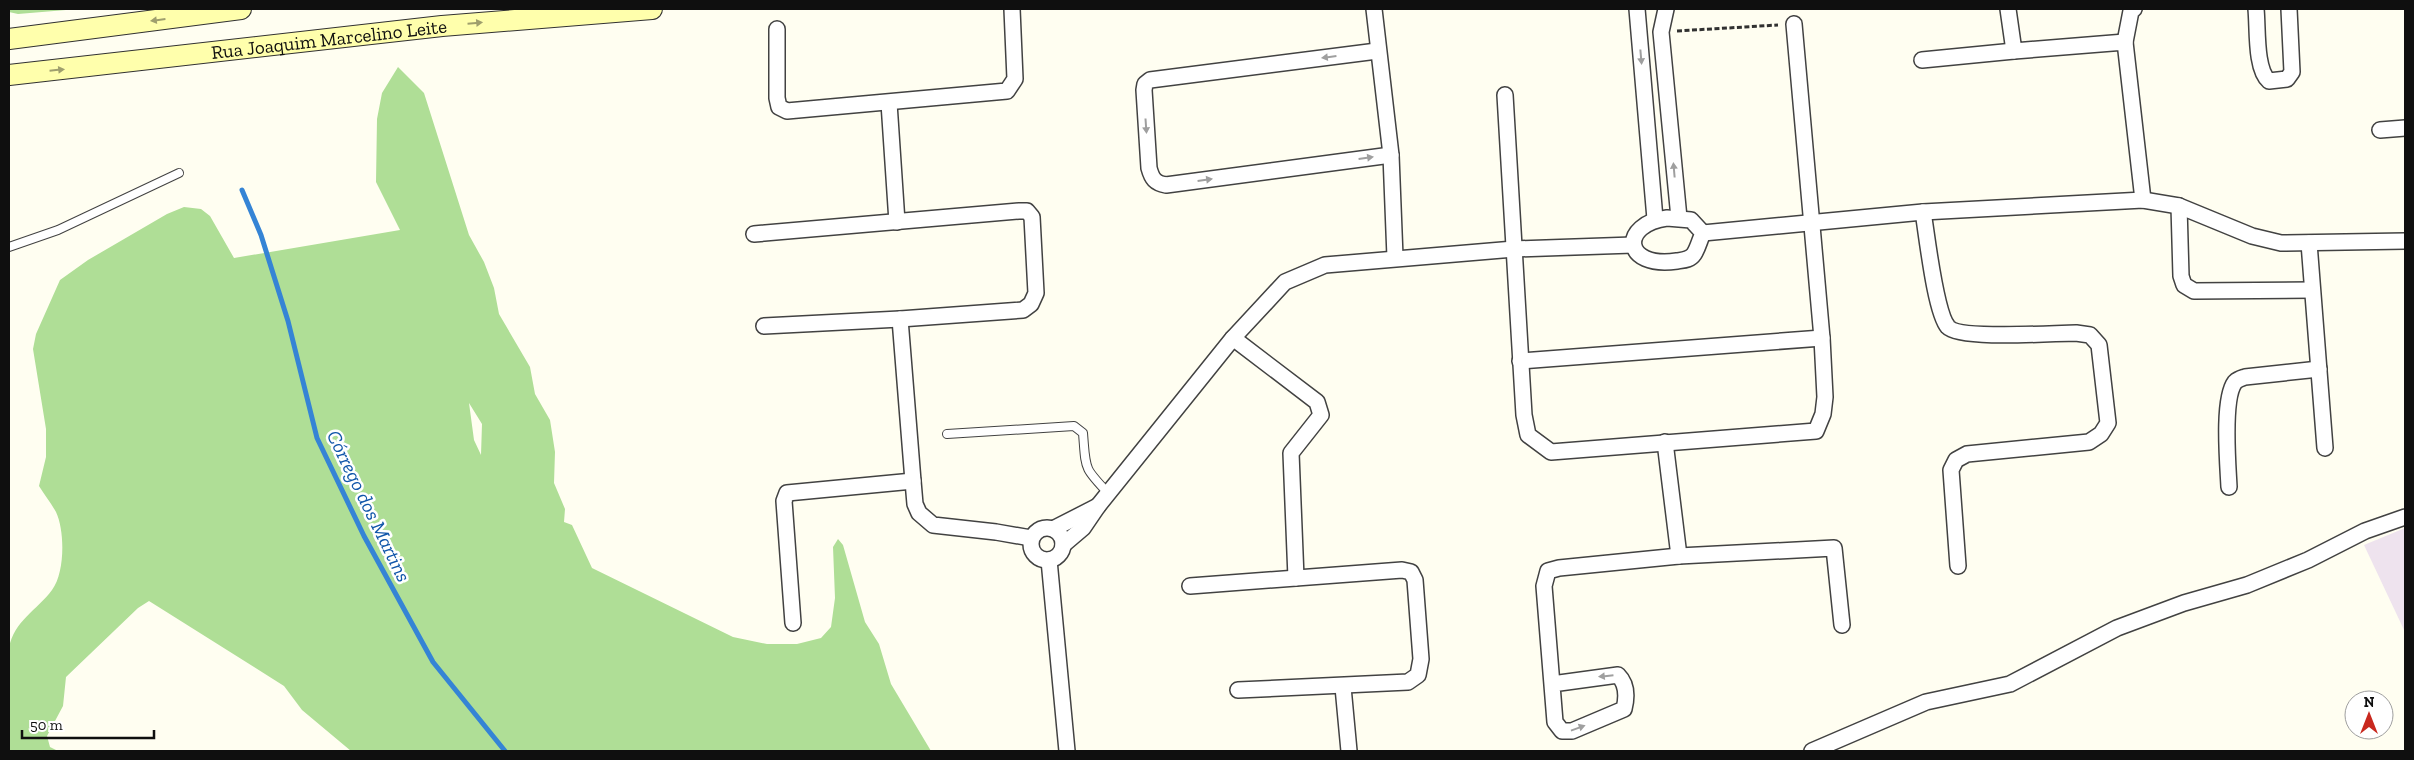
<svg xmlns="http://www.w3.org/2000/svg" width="2414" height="760" font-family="'Zilla Slab',serif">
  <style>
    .industrial { fill: #eee3ee }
    .forest { fill: #afde96; fill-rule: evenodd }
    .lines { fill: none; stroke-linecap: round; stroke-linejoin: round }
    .stream { stroke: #3584d5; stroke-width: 5 }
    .service-casing { stroke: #424242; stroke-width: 10 }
    .minor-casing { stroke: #424242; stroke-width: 18 }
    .secondary-casing { stroke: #313131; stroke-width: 22 }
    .path { stroke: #313131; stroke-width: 3; stroke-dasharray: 5 2.5; stroke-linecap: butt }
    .service { stroke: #fff; stroke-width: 8 }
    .minor { stroke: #fff; stroke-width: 15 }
    .secondary { stroke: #ffffac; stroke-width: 20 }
    .oneway { fill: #9f9f6d }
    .oneway2 { fill: #9f9f9f }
    .labels { text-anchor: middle; stroke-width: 5; stroke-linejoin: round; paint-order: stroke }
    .street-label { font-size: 19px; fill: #0f0f0f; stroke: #fff }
    .water-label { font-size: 20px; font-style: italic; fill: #1056a9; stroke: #fff }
  </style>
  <rect width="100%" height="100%" fill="#fffef1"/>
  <path class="industrial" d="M2405,528v104l-41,-87z"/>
  <g class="forest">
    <path d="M9,9h69l-60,5 -9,-2z"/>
    <path d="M398,67l26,26 45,142 15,27 10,26 5,26 31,53 5,27 15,26 5,32 -1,31 11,26 -1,13 8,3 20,43 141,69 34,7h30l24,-6 10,-11 4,-29 -2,-51 5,-8 5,6 22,77 14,22 12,40 40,67h-580l-49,-41 -18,-24 -135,-85 -11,7 -72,69 -3,29 -16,30 3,11 8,4h-49v-103c5,-27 28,-38 43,-58 13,-17 13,-59 4,-78 -5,-9 -12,-18 -17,-26l7,-29v-28l-13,-80 3,-15 24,-54 28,-20 79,-46 17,-7 17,2 9,7 24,42 166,-28 -24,-48 1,-63 5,-26zM469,403l13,21 -1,31 -7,-15z"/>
  </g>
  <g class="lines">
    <path class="stream" d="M242,190l19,45 27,86 29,117 47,98 69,126 72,89"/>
    <g class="service-casing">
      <g id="service">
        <path d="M9,247l49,-17 121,-57"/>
        <path d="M947,434l127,-8 9,7c3,36 0,34 25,60"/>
      </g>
    </g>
    <g class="minor-casing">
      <g id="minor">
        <path d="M1374,9l17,146 4,102"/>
        <path d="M1637,9l18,210"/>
        <path d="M1666,9l-5,23 18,186"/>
        <path d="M2008,9l6,42 111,-9 18,158"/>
        <path d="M2256,9c2,19 -1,60 13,72l18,-2 5,-7 -3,-63"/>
        <path d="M777,29v69l2,9 8,4 220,-20 8,-12 -3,-70"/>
        <path d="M2125,42l6,-31 3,-2"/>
        <path d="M1377,51l-227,29 -5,4 -1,6 5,78c3,11 6,15 17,17l225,-30"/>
        <path d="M1922,60l92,-9"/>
        <path d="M1505,95l19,320 4,20 23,17 265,-21 7,-17 2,-17 -3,-59 -28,-314"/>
        <path d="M889,103l8,119"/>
        <path d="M2380,130l25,-2"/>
        <path d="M2179,206l2,70 3,9 10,6 118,-1"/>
        <path d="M1923,212c4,23 12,100 25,115 12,13 106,6 128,6l14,2 9,10 9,78 -7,11 -12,8 -122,12 -11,6 -5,10 7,96"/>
        <path d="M1667,218l24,2 12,13c-3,6 -5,15 -9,21 -4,6 -10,6 -17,7 -55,8 -57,-37 -10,-43z"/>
        <path d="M1703,233l220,-21 220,-12 36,6 73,30 29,7 124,-2"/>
        <path d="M754,234l265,-23h8l5,6 4,76 -5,11 -8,6 -123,9 -136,7"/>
        <path d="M2309,243l16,205"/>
        <path d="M900,319l13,162 2,23 4,9 14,12 63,7 35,6"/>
        <path d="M1233,338l84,64 4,13 -30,38 5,125"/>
        <path d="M1520,361l302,-23"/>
        <path d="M1665,442l14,114"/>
        <path d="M2229,487c-1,-22 -7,-88 6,-105 3,-3 7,-4 10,-5l74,-8"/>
        <circle cx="1047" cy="544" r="16"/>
        <path d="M1053,529l45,-23"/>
        <path d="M1063,545l20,-17 15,-22 135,-168 52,-56 40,-17 189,-16 119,-4"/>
        <path d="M1049,560l18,191"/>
        <path d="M1190,586l212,-16 9,2 4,8 6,79 -3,16 -10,7 -170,8"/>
        <path d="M793,623l-9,-122 3,-8 126,-12"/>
        <path d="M1552,684l66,-9c9,9 9,22 6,34l-52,22h-10l-7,-9 -11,-136 4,-15 11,-3 120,-12 155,-8 8,77"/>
        <path d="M1343,687l6,64"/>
        <path d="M1812,751l114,-49 84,-18 107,-56 67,-25 63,-18 61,-25 57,-29 40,-14"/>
      </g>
    </g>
    <g class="secondary-casing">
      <g id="secondary">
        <path d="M9,39l232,-30"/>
        <path id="s1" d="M9,75l433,-49 210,-17"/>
      </g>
    </g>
    <path class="path" d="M1677,31l101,-6"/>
    <use href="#service" class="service"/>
    <use href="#minor" class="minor"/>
    <use href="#secondary" class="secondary"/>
  </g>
  <defs><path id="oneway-solid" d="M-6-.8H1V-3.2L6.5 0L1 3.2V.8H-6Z" transform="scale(1.25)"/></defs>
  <g class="oneway">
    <use href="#oneway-solid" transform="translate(158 20) rotate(173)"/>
    <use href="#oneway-solid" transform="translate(475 23) rotate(-5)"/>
    <use href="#oneway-solid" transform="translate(57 70) rotate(-6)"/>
  </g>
  <g class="oneway2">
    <use href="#oneway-solid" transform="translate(1329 57) rotate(173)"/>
    <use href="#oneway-solid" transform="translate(1641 57) rotate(85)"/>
    <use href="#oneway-solid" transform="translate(1146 126) rotate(86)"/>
    <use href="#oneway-solid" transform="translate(1366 158) rotate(-8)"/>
    <use href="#oneway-solid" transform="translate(1674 170) rotate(-95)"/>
    <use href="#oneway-solid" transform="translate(1205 180) rotate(-8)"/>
    <use href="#oneway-solid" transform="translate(1606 676) rotate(174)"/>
    <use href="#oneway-solid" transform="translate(1578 728) rotate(-20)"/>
  </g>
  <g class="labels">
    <g class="street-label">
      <text dy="7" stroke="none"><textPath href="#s1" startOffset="322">Rua Joaquim Marcelino Leite</textPath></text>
    </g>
    <g class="water-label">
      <text transform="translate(369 506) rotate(64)" y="7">Córrego dos Martins</text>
    </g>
  </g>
  <rect width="2414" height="760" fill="none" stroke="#0f0f0f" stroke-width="20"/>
  <g transform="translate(2369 715)"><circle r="24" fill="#ffffff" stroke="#9f9f9f"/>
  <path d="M0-4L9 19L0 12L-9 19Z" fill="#c8281e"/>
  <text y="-8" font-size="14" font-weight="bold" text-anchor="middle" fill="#0f0f0f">N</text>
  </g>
  <path d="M22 730v8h132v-8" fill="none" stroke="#0f0f0f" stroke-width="2.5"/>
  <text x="30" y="730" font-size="15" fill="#0f0f0f" stroke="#ffffff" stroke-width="4" paint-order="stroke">50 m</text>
</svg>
